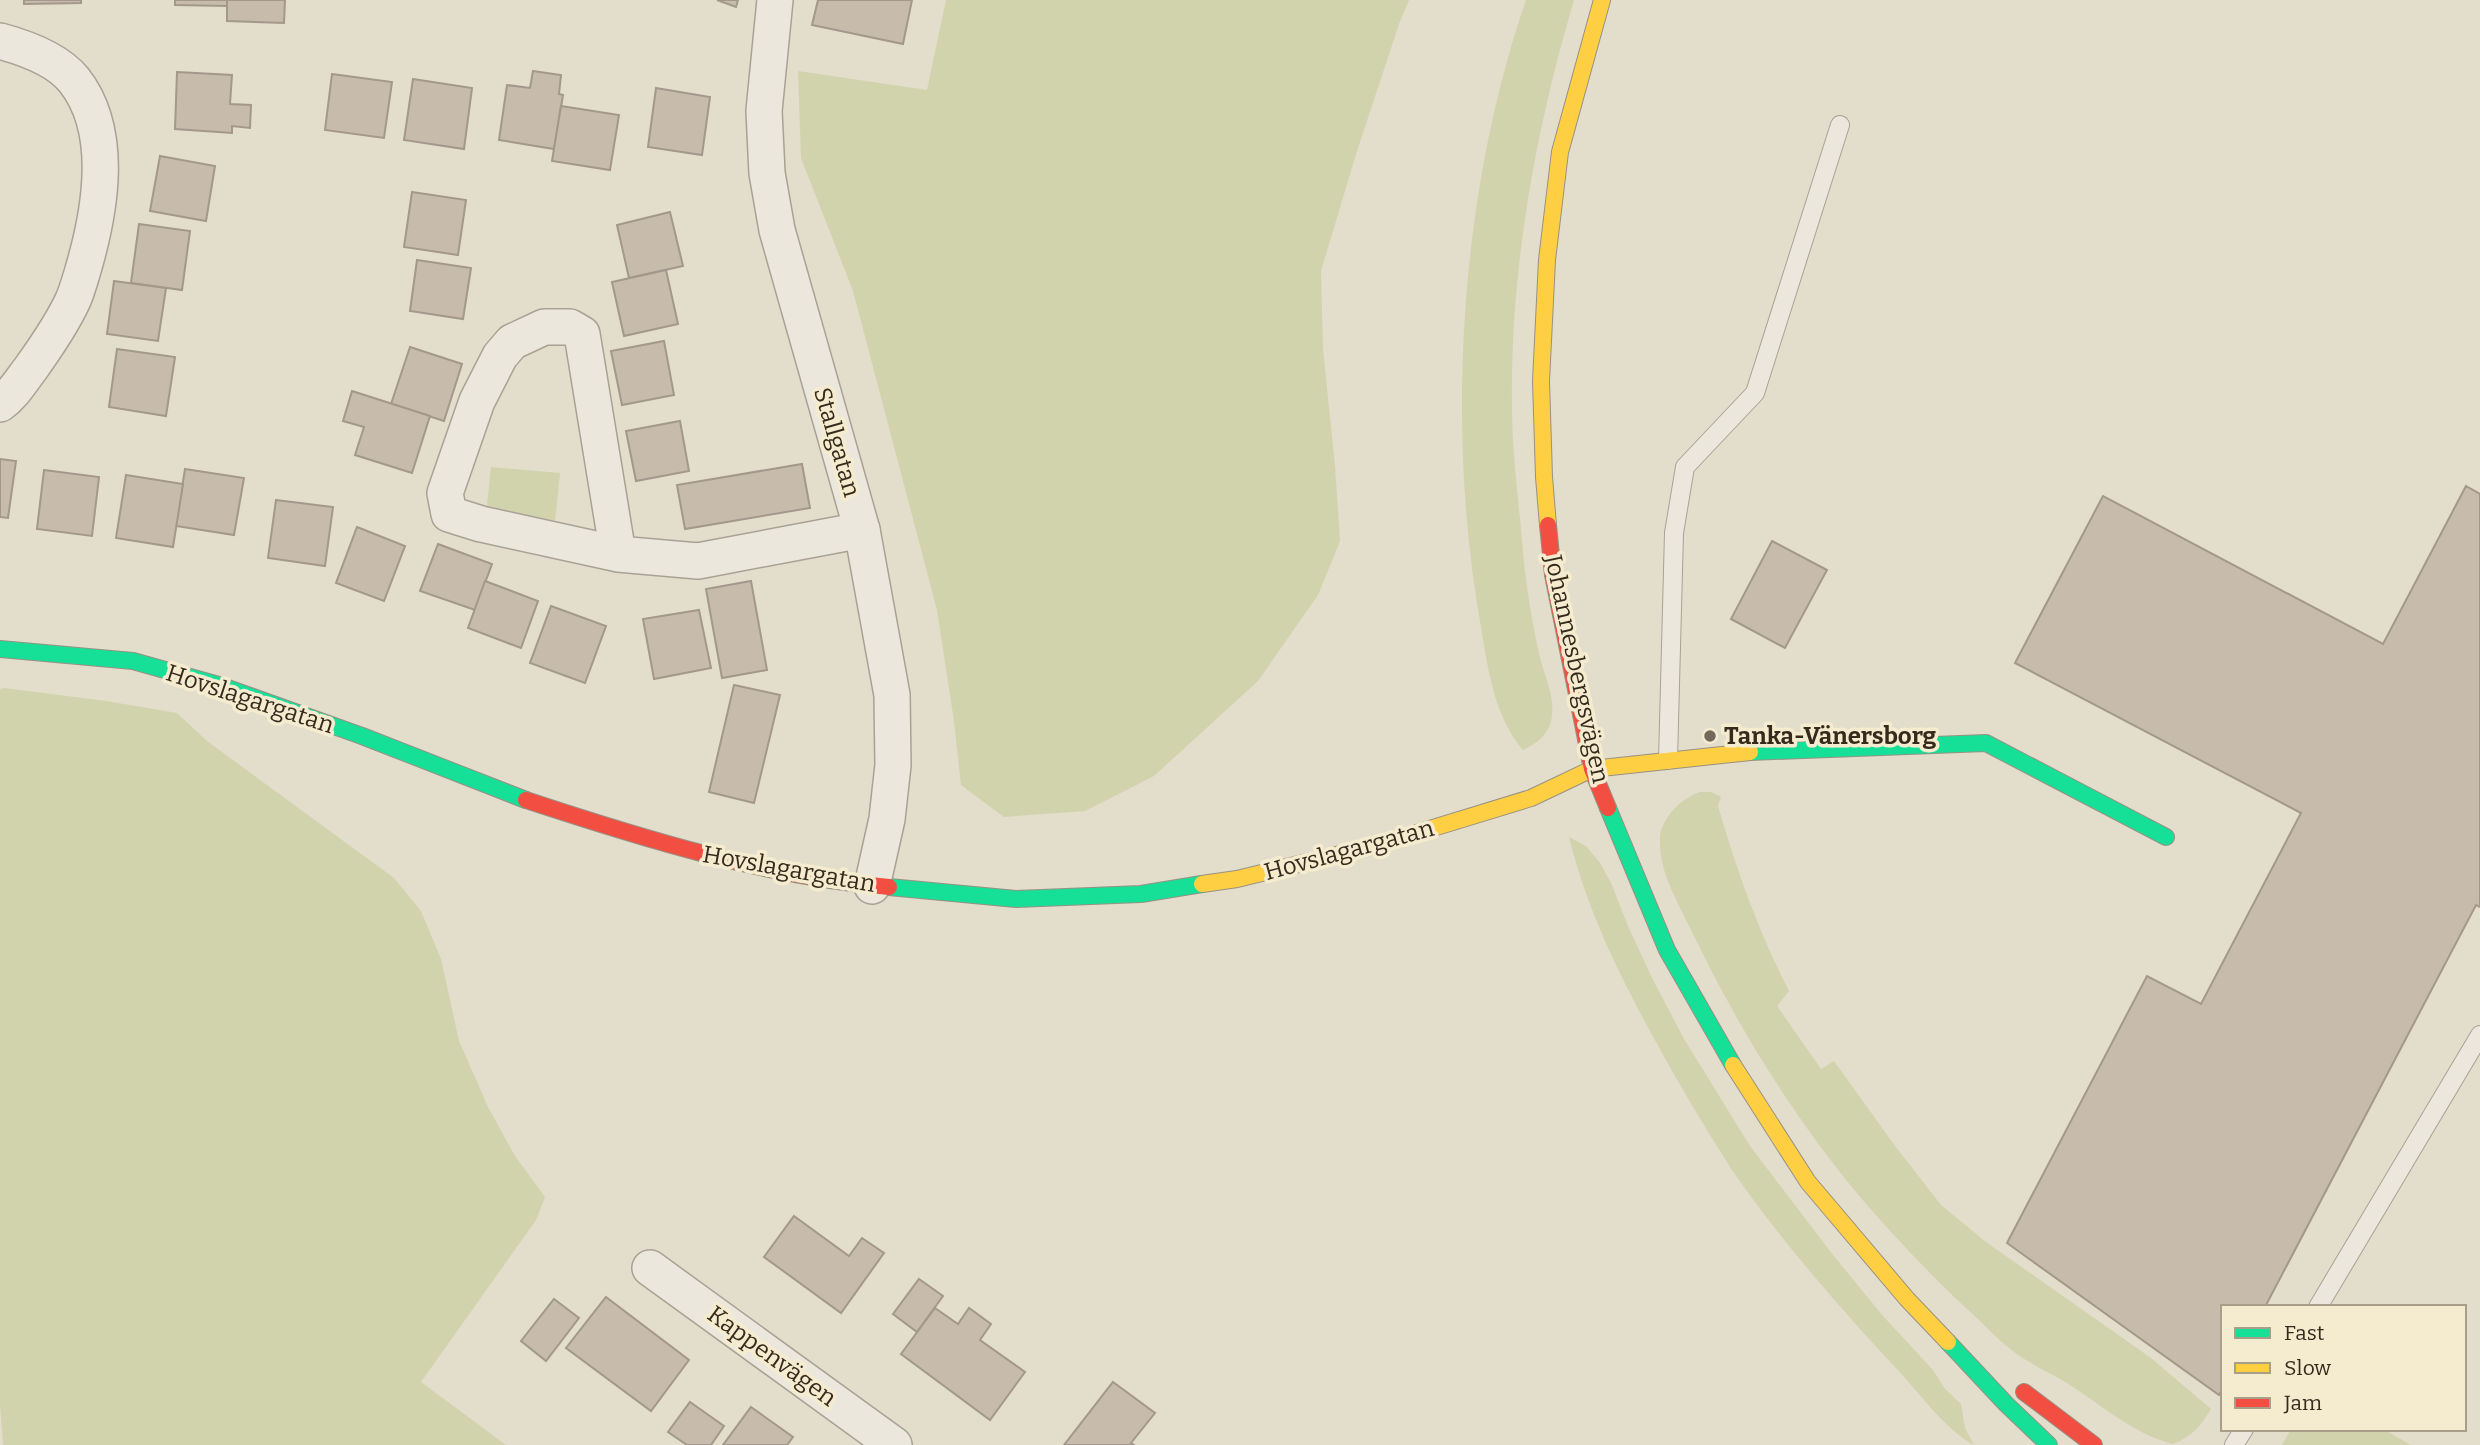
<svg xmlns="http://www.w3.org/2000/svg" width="2480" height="1445" font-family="Bitter,serif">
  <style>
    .green { fill: #d1d3ad }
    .building { fill: #c7bbac; stroke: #a3988b; stroke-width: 2 }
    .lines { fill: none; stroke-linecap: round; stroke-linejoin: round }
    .lane-casing { stroke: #a8a295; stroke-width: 20 }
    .street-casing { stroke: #a8a295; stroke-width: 38 }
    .fast-casing { stroke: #989184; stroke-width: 18 }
    .slow-casing { stroke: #989184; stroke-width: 18 }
    .jam-casing { stroke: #989184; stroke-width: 18 }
    .lane { stroke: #ebe7dd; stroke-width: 18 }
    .street { stroke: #ebe7dd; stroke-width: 35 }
    .fast { stroke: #16e098; stroke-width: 16 }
    .slow { stroke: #ffcf43; stroke-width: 16 }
    .jam { stroke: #f24e42; stroke-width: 16 }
    .poi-dot { fill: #73695a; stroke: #f5ecd0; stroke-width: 2.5 }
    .labels { text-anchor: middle; stroke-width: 7; stroke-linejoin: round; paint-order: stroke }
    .street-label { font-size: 24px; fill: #362a1d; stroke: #f5ecd0 }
    .poi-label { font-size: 24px; font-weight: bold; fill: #362a1d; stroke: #f5ecd0; text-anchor: start }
  </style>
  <rect width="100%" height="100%" fill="#e3ddcb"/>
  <g class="green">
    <path d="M946,0h463l-10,24 -42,127 -36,120 2,78 12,117 5,75 -22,54 -60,86 -104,95 -69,35 -81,6 -43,-32 -7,-64 -17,-111 -84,-319 -52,-133 -3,-87 129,19z"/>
    <path d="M1526,0h48c-39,132 -64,269 -62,407 0,40 5,81 9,122 3,40 8,80 17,120 4,23 19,49 13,72 -4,15 -15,23 -28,29 -29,-34 -35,-81 -42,-123 -36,-200 -21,-435 45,-627z"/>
    <path d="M491,467l69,6 -5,48 -69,-6z"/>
    <path d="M4,688l102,13 71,12 30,28 187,137 27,33 20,48 18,82 29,66 27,49 30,41 -9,23 -115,162 85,63h-503l-3,-41v-715z"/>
    <path d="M1700,792h11l10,5 -3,9c19,65 40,125 71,185l-12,15 44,63 13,-8 61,85 46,59 45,37 165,116 60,51c-10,17 -20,28 -38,35 -37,-9 -68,-36 -100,-57 -17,-12 -38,-20 -55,-32 -14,-10 -27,-23 -39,-35 -42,-38 -81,-79 -118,-122 -68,-81 -123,-171 -169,-266 -14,-30 -34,-61 -32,-95 2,-20 22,-39 40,-45z"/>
    <path d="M1569,837l17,9 14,17 12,22 15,39 26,56 31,59 66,107 83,109 50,61 50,54 12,19 16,15 4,24 9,17c-29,-15 -56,-54 -79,-78 -56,-60 -117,-130 -163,-197 -27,-42 -52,-84 -76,-128 -36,-65 -69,-132 -87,-205z"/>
    <path d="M2291,1429h92l28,16h-129z"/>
  </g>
  <g class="building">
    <path d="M24,0h57v3l-57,1z"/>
    <path d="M175,0h52v6l-52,-1z"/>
    <path d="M227,0h58l-1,23 -57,-2z"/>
    <path d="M717,0h21l-2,7z"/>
    <path d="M818,0h94l-9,44 -91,-19z"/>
    <path d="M533,71l28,4 -2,19 4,1 -9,54 -55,-9 8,-55 23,3z"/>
    <path d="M177,72l55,3 -2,29 21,1 -1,23 -18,-2v7l-57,-4z"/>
    <path d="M332,74l60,8 -8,56 -59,-8z"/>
    <path d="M413,79l59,9 -8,61 -60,-9z"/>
    <path d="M656,88l54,9 -8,58 -54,-8z"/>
    <path d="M561,106l58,9 -9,55 -58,-9z"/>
    <path d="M160,156l55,10 -9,55 -56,-10z"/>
    <path d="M412,192l54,8 -8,55 -54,-8z"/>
    <path d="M670,212l13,54 -54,12 -12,-53z"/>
    <path d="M139,224l51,7 -8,59 -51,-7z"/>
    <path d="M417,260l54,8 -8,51 -53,-8z"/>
    <path d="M666,270l12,54 -54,12 -12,-54z"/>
    <path d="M114,281l52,7 -8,53 -51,-7z"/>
    <path d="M664,341l10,54 -52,10 -11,-54z"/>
    <path d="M410,347l52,17 -18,57 -53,-17z"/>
    <path d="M117,349l58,8 -9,59 -57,-9z"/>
    <path d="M352,391l78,25 -18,57 -57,-18 9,-28 -21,-6z"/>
    <path d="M680,421l9,50 -53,10 -10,-50z"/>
    <path d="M0,459l16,2 -8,57 -8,-1z"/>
    <path d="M802,464l8,44 -125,21 -8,-44z"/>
    <path d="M185,469l59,9 -10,57 -58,-9z"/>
    <path d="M44,470l55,7 -7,59 -55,-7z"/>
    <path d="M126,475l57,9 -10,63 -57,-9z"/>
    <path d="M2466,486l14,8v413l-4,-2 -211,402h-42v81l-4,7 -212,-152 140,-267 54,28 100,-191 -286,-150 88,-167 280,148z"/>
    <path d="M276,500l57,7 -8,59 -57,-8z"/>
    <path d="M357,527l48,19 -21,55 -48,-18z"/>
    <path d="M1772,541l55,29 -42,78 -54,-29z"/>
    <path d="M438,544l54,20 -17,46 -55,-19z"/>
    <path d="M485,581l53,20 -17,47 -53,-20z"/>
    <path d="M751,581l16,89 -45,8 -16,-89z"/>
    <path d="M551,606l55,20 -21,57 -55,-20z"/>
    <path d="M699,610l12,58 -57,11 -11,-60z"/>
    <path d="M734,685l46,10 -26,108 -45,-11z"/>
    <path d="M794,1216l55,40 13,-18 22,15 -43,60 -77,-56z"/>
    <path d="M919,1279l24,17 -26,36 -24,-18z"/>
    <path d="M606,1297l83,63 -38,51 -85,-63z"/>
    <path d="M554,1299l25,19 -33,43 -25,-20z"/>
    <path d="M935,1308l23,16 11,-16 22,16 -11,16 45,32 -35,48 -89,-66z"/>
    <path d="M1113,1382l42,31 -24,30 3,2h-70z"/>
    <path d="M690,1402l34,24 -13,19h-24l-19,-13z"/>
    <path d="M751,1407l42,30 -6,8h-64z"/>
  </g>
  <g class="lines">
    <g class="lane-casing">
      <g id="lane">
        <path d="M1668,760l6,-227 11,-66 70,-74 85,-268"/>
        <path d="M2318,1307l162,-272"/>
        <path d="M2234,1445l10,-16"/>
      </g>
    </g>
    <g class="street-casing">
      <g id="street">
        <path d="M775,0l-11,111 3,62 10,57 85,300 30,165 1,70 -6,54 -15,67"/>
        <path d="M0,41c26,7 57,18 74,39 41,52 26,132 9,190 -3,10 -6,21 -10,30 -11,24 -27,47 -42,68 -10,13 -18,27 -31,36"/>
        <path d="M618,554l-36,-220 -12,-7h-26l-32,15 -12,14 -23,45 -32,92 4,21 32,10 137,30 80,7 164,-31"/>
        <path d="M650,1268l244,177"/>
      </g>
    </g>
    <g class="fast-casing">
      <g id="fast">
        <path d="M0,649l133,12 89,25 140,50 164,64"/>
        <path d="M1750,752l236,-9 180,94"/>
        <path d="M1608,808l59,142 66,115"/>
        <path d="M889,887l127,12 125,-5 61,-10"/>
        <path d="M1948,1342l58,62 43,41"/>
      </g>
    </g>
    <g class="slow-casing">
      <g id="slow">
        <path d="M1548,525l-4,-48 -3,-96 6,-121 13,-108 42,-152"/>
        <path d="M1202,884l35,-5 137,-33 157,-48 61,-29 158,-17"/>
        <path d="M1733,1065l75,117 99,117 41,43"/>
      </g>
    </g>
    <g class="jam-casing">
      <g id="jam">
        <path d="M1548,525l5,50 39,194 16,39"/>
        <path d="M526,800c118,39 238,76 363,87"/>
        <path d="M2024,1392l70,53"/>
      </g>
    </g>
    <use href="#lane" class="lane"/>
    <use href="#street" class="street"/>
    <use href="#fast" class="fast"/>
    <use href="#slow" class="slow"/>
    <use href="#jam" class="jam"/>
  </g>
  <circle class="poi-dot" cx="1710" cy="736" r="7"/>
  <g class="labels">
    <g class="street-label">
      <text transform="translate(837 442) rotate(74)" y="8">Stallgatan</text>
      <text transform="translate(1577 669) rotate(78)" y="8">Johannesbergsvägen</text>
      <text transform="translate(250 699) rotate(18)" y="8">Hovslagargatan</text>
      <text transform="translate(1349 850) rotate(-15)" y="8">Hovslagargatan</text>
      <text transform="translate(789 869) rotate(10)" y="8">Hovslagargatan</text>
      <text transform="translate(772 1356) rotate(36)" y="8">Kappenvägen</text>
    </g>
    <g class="poi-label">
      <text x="1724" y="744">Tanka-Vänersborg</text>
    </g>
  </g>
  <rect x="2221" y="1305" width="245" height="126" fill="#f5ecd0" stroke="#a99e88" stroke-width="2"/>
  <rect x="2235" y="1328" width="35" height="10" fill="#16e098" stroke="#a99e88" stroke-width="2"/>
  <text x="2284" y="1340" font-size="21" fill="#362a1d">Fast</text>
  <rect x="2235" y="1363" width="35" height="10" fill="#ffcf43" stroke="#a99e88" stroke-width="2"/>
  <text x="2284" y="1375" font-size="21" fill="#362a1d">Slow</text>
  <rect x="2235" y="1398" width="35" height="10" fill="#f24e42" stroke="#a99e88" stroke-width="2"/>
  <text x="2284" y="1410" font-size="21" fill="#362a1d">Jam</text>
</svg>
